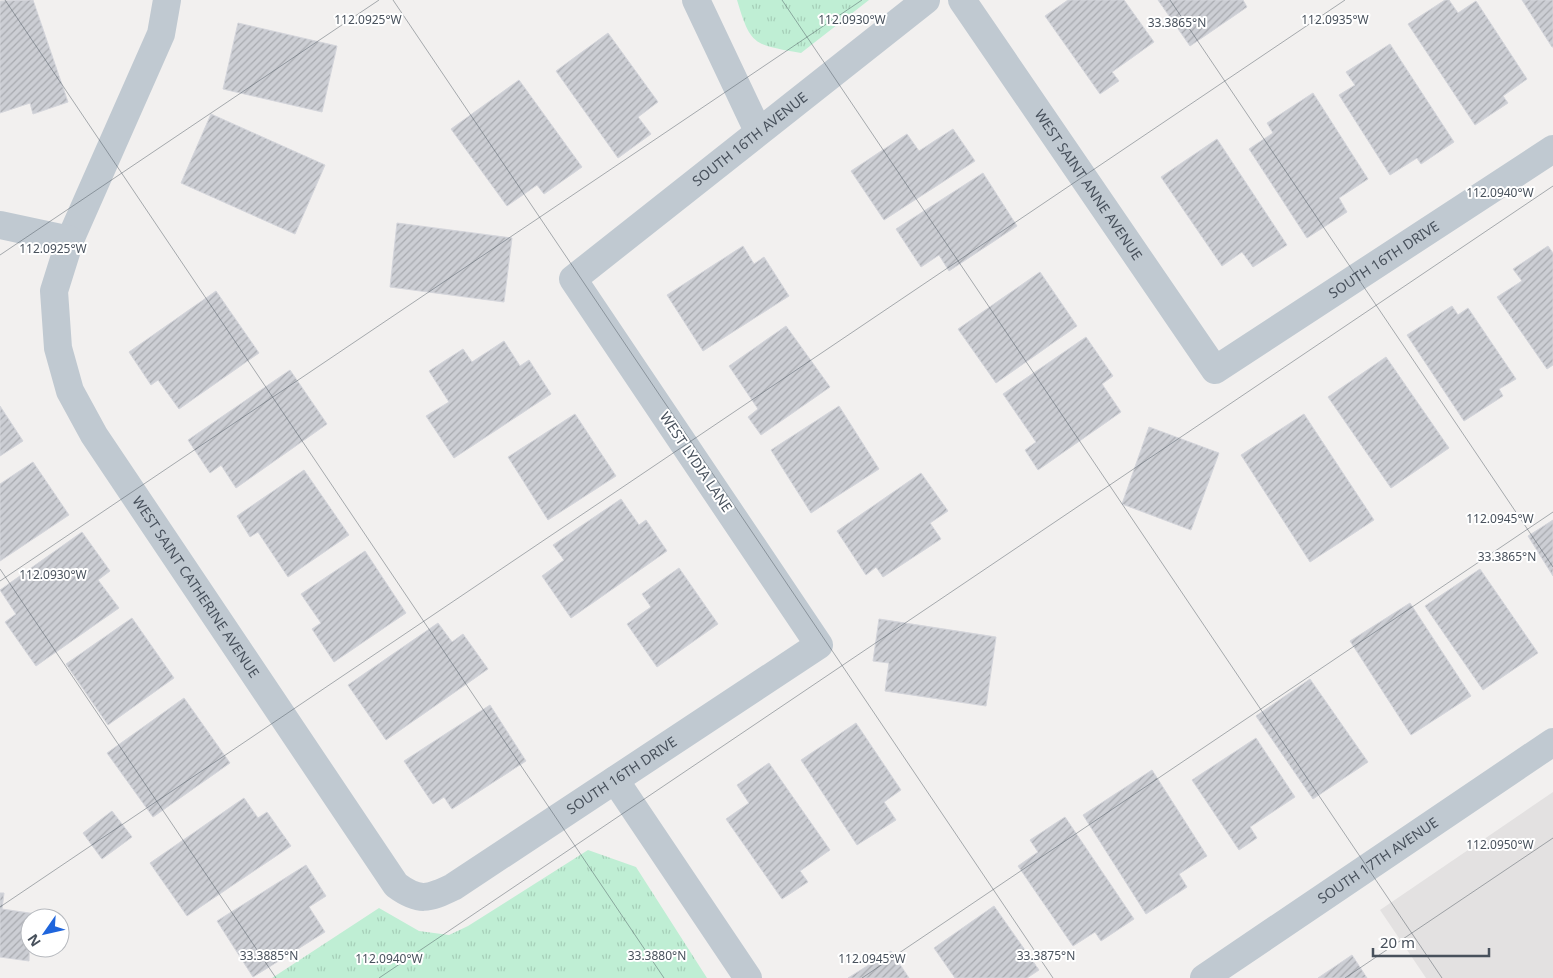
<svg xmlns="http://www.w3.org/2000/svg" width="1553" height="978" font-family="'Noto Sans',sans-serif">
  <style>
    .education { fill: #e3e1e1 }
    .park { fill: url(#park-tufts) }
    .building { fill: url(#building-hatch); stroke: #d4d5db }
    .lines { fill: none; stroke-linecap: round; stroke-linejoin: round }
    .minor { stroke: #c0c9d1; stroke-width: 28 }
    .ticks { fill: none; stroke: #48515c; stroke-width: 1; stroke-opacity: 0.45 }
    .labels { text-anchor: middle; stroke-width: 4; stroke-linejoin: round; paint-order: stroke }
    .street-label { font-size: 14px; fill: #48515c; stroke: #fff }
    .ticks-label { font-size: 12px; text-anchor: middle; fill: #48515c; stroke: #fff; stroke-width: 4; stroke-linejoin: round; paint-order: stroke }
  </style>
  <defs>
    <pattern id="park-tufts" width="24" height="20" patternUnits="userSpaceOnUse" patternTransform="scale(1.25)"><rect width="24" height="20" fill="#bfeed4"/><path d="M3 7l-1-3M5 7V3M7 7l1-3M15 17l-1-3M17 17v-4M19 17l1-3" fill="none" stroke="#a6ceb8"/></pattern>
    <pattern id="building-hatch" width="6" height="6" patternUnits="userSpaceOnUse" patternTransform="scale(1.25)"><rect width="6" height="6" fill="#ccced4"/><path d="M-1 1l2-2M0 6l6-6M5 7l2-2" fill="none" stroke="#a8aaaf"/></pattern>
  </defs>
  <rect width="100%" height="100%" fill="#f2f0ef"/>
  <path class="education" d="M1553,792v186h-127l-46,-68z"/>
  <g class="park">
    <path d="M737,0h132l-68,53c-47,-9 -50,-6 -64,-53z"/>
    <path d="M588,850l48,17 71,111h-435l107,-70 40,23 30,4 19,-9z"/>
  </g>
  <g class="building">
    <path d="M33,0l35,102 -35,12 -3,-11 -30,10v-112z"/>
    <path d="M1068,0h56l30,42 -42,30 7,9 -19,13 -55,-78z"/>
    <path d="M1158,0h85l4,7 -57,39z"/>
    <path d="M1445,0h4l9,13 18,-12 51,78 -24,17 5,7 -33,22 -67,-101z"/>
    <path d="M1522,0h31v47h-1z"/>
    <path d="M238,23l99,23 -15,66 -99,-23z"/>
    <path d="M608,33l50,69 -20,15 13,17 -33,24 -62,-87z"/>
    <path d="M1390,44l64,98 -33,22 -4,-6 -27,17 -51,-80 16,-10 -9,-13z"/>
    <path d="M519,80l63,87 -38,27 -7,-9 -30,21 -56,-77z"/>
    <path d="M1313,93l55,86 -29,19 8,14 -40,26 -58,-89 24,-16 -6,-10z"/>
    <path d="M211,114l114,51 -30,69 -114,-51z"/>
    <path d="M953,129l22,32 -91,59 -33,-49 56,-37 12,17z"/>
    <path d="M1217,139l70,106 -34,22 -11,-15 -20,14 -61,-89z"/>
    <path d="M983,173l34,53 -68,45 -10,-16 -18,12 -25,-38z"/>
    <path d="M397,223l115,15 -8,64 -114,-15z"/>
    <path d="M743,246l11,18 10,-7 25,39 -86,55 -36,-56z"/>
    <path d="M1548,246l5,7v112l-6,4 -50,-72 25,-16 -9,-12z"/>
    <path d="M1040,272l37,54 -81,57 -38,-54z"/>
    <path d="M216,291l43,62 -80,56 -21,-29 -7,5 -22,-33z"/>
    <path d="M1452,306l6,9 10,-7 48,71 -17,10 4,7 -39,25 -57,-86z"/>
    <path d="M786,326l44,61 -69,48 -13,-18 10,-8 -29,-43z"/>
    <path d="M1086,337l27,39 -11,8 19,28 -83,58 -13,-20 11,-8 -33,-48z"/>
    <path d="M504,341l16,25 9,-6 22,34 -97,64 -28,-42 23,-14 -20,-31 34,-22 9,13z"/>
    <path d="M1386,357l63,91 -58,40 -63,-91z"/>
    <path d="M290,370l37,54 -91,64 -15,-23 -11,8 -22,-33z"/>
    <path d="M0,406l23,35 -23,15z"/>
    <path d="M839,406l40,63 -68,44 -40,-63z"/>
    <path d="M575,414l41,62 -68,44 -40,-63z"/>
    <path d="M1304,414l70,106 -64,42 -69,-107z"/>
    <path d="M1149,427l70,26 -28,77 -69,-26z"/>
    <path d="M33,462l36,53 -69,46v-77z"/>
    <path d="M304,470l45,65 -61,42 -30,-45 -8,5 -13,-21z"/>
    <path d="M921,473l27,38 -18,12 11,16 -58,38 -7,-10 -10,8 -29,-44z"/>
    <path d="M621,499l18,26 7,-5 21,31 -96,67 -29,-42 22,-16 -11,-15z"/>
    <path d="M1553,520v56l-25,-40z"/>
    <path d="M82,532l28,39 -12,9 21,28 -83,58 -31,-44 11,-8 -16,-24z"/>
    <path d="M365,551l41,62 -72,49 -22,-33 9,-6 -20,-29z"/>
    <path d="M679,568l39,56 -61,43 -30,-43 24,-17 -9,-13z"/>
    <path d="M1480,569l58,84 -55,37 -58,-84z"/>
    <path d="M1410,603l61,93 -60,39 -61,-94z"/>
    <path d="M132,618l42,60 -66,47 -42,-61z"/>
    <path d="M879,619l117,18 -10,69 -101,-15 4,-28 -16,-2z"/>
    <path d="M438,623l14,19 11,-8 25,35 -102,71 -38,-55z"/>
    <path d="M1310,679l58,83 -55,37 -57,-83z"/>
    <path d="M184,698l46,65 -77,54 -46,-64z"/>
    <path d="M490,705l36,56 -74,48 -8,-12 -11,7 -29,-43z"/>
    <path d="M856,723l45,67 -17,12 12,18 -39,25 -56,-85z"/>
    <path d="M1256,738l39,59 -45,30 7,11 -18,12 -47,-70z"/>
    <path d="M769,763l61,87 -30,21 8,11 -26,17 -56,-80 23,-16 -12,-18z"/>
    <path d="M1152,770l55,86 -28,18 8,13 -41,27 -63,-99z"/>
    <path d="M244,798l14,20 9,-6 24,34 -104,70 -37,-53z"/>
    <path d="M112,811l20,26 -30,22 -19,-26z"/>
    <path d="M1065,817l69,102 -33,22 -6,-9 -22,14 -55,-80 20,-14 -8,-12z"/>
    <path d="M306,865l20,31 -17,11 16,25 -72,45 -36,-56z"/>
    <path d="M0,893h4l-2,16 34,5v4h-6l-1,43 -29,-4z"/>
    <path d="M994,906l45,64 -12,8h-72l-21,-30z"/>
    <path d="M891,951l18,27h-61z"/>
    <path d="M1352,955l15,23h-49z"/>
  </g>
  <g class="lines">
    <g class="minor">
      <path id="s1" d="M167,0l-6,34 -91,206 -16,51 4,57 12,43 24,44 302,450c23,17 32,14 57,2l366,-242 -246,-366 353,-279"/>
      <path d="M696,0l62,131"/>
      <path id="s2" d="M962,0l253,370 338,-221"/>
      <path d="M0,225l70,15"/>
      <path d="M615,780l133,198"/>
      <path id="s3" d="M1204,978l349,-236"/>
    </g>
  </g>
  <path class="ticks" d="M5,0l659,978M393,0l660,978M782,0l660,978M1170,0l383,567M0,255l379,-255M0,569l276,409M0,581l862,-581M0,907l1345,-907M379,978l1174,-792M862,978l691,-466M1345,978l208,-140"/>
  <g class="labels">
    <g class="street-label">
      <text dy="5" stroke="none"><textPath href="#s1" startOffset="2174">SOUTH 16TH AVENUE</textPath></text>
      <text dy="5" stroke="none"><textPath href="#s2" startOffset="224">WEST SAINT ANNE AVENUE</textPath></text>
      <text dy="5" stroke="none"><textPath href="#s2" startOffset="650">SOUTH 16TH DRIVE</textPath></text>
      <text transform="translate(696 462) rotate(56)" y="5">WEST LYDIA LANE</text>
      <text dy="5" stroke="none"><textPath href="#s1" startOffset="648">WEST SAINT CATHERINE AVENUE</textPath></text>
      <text dy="5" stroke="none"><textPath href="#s1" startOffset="1271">SOUTH 16TH DRIVE</textPath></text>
      <text dy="5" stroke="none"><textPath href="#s3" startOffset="210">SOUTH 17TH AVENUE</textPath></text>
    </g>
  </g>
  <g class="ticks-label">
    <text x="368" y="24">112.0925°W</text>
    <text x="852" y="24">112.0930°W</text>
    <text x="1335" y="24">112.0935°W</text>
    <text x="1177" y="27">33.3865°N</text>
    <text x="1500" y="197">112.0940°W</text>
    <text x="53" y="253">112.0925°W</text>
    <text x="1500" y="523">112.0945°W</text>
    <text x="1507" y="561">33.3865°N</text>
    <text x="53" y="579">112.0930°W</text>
    <text x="1500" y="849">112.0950°W</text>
    <text x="269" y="960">33.3885°N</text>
    <text x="657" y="960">33.3880°N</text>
    <text x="1046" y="960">33.3875°N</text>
    <text x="389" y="963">112.0940°W</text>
    <text x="872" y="963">112.0945°W</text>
  </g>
  <g transform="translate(45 933) rotate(236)"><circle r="24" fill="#ffffff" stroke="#b6b9be"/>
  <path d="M0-4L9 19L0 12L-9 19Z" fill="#1f65dc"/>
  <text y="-8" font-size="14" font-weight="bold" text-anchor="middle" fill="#48515c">N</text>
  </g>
  <path d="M1373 948v8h116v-8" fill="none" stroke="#48515c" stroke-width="2.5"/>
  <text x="1380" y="948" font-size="15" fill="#48515c" stroke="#ffffff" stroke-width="4" paint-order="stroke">20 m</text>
</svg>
